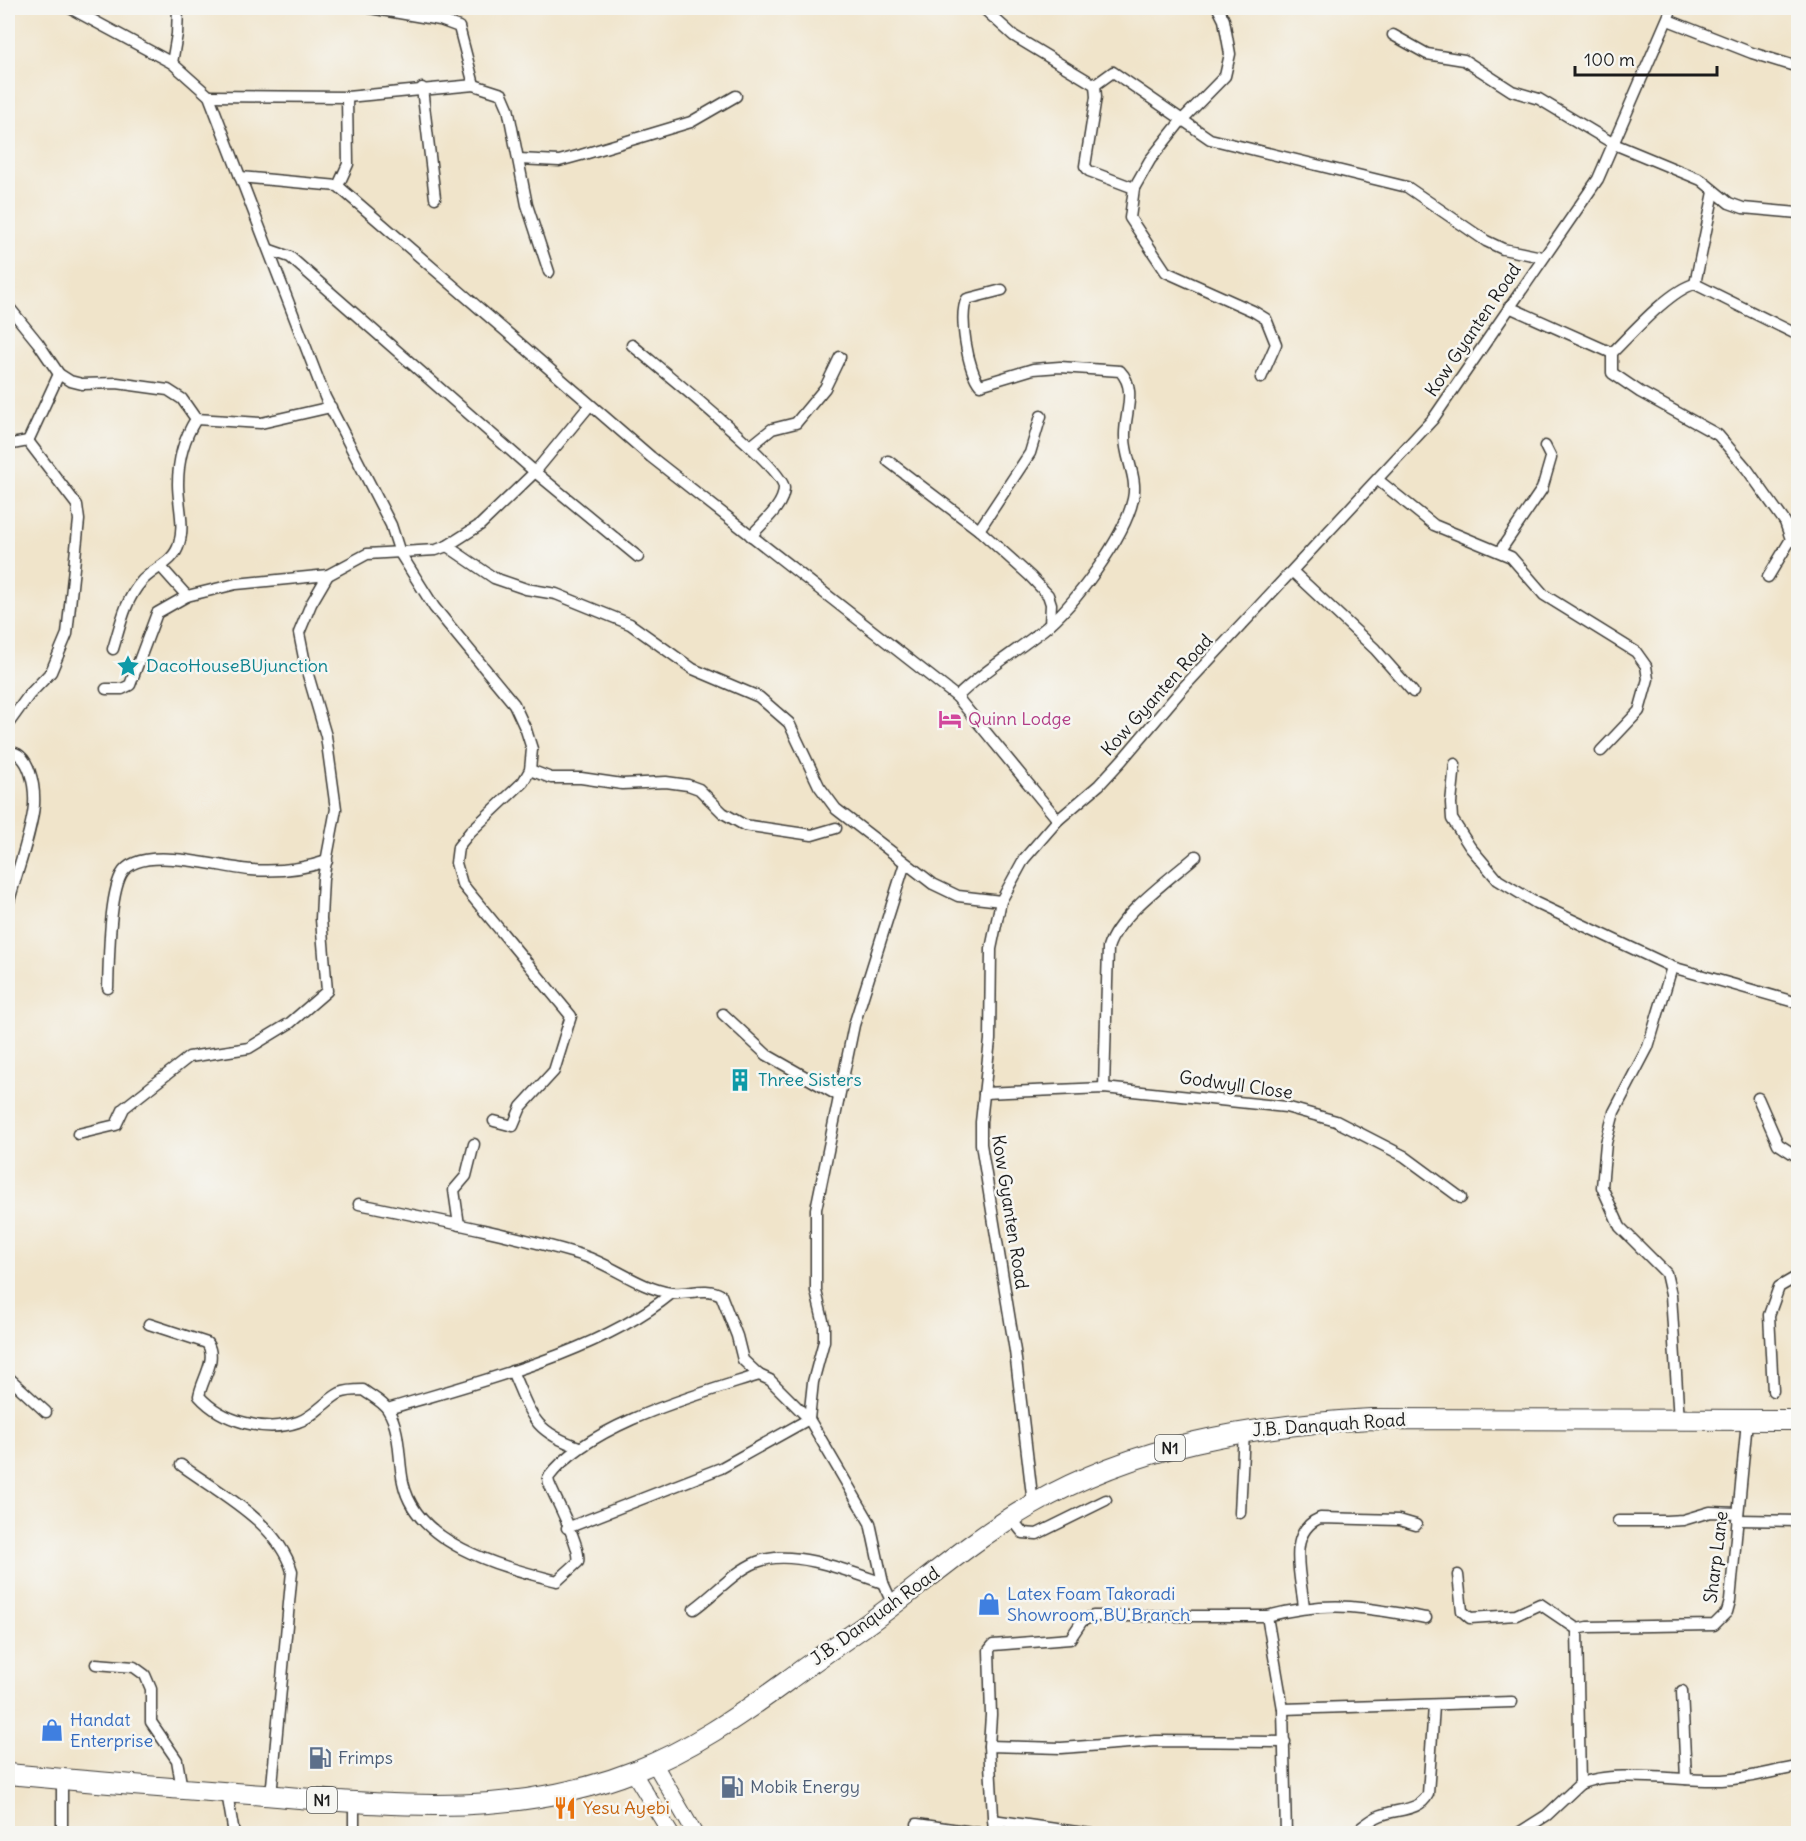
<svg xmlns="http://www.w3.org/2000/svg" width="1806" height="1841" font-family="Delius,sans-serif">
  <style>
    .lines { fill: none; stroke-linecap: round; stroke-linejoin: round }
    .street-casing { stroke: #3c3a36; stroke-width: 13 }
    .secondary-casing { stroke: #3c3a36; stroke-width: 17 }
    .highway-casing { stroke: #3c3a36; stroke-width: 22 }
    .street { stroke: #fff; stroke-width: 10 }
    .secondary { stroke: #fff; stroke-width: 15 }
    .highway { stroke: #fff; stroke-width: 20 }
    .labels { text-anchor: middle; stroke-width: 5; stroke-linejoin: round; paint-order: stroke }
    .shield { fill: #f6f6f2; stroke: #5d5d5c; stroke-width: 1.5 }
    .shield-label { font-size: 16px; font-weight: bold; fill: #1c1c1c }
    .street-label { font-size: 18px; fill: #1c1c1c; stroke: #f6f6f2 }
    .culture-label { font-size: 18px; fill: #0d838f; stroke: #f6f6f2; text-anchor: start }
    .hotel-label { font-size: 18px; fill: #b23c85; stroke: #f6f6f2; text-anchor: start }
    .shop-label { font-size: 18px; fill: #366cbe; stroke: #f6f6f2; text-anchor: start }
    .service-label { font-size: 18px; fill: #4e5e75; stroke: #f6f6f2; text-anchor: start }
    .food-label { font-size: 18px; fill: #c56008; stroke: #f6f6f2; text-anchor: start }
  </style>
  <rect width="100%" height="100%" fill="#f6f6f2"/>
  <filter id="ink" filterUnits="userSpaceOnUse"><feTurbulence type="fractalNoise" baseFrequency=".0167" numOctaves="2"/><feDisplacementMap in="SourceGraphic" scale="12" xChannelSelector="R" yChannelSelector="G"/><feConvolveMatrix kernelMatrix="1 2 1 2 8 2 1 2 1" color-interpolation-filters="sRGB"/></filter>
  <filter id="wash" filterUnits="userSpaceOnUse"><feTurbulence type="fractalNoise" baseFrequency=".008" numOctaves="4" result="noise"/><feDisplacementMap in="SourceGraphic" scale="24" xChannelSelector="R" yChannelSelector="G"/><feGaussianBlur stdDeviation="1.35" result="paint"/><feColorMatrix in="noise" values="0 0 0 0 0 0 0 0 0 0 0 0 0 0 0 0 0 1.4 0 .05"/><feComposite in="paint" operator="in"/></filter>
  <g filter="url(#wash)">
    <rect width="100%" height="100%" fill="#f0e4ca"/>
  </g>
  <g filter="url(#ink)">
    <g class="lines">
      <g class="street-casing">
        <g id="street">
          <path d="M70,8l102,55 37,33 116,301 66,128 9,28 34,54 80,97 12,26 6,19 -2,21 -7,12 -53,50 -12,15 -2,16 6,21 109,132 -17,55 -33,36 -8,19 -19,-5"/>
          <path d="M370,8l70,12 19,7 15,58"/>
          <path d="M983,8l31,28 81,49 1,12 -11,69 4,5 45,17"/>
          <path d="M1218,8l6,12 6,34 -5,22 -44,45 -31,39 -16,28 -4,30 36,54 87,39 13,8 10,25 -15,34"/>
          <path d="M1668,20l84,33 46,14"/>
          <path d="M1393,35l34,19 37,6 48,31 27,8 75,45 87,36 28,23 14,5 55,5"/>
          <path d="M172,63l5,-29 1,-26"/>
          <path d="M1095,85l18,-13 97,67 197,48 79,54 17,8 39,8"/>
          <path d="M422,88l13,110"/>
          <path d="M209,96l138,1 127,-12 28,9 6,14 19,97 22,67"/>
          <path d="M519,159l40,2 22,-6 110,-33 45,-26"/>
          <path d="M240,177l98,9 313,271 306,240 101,123"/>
          <path d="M338,186l10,-22 -1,-67"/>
          <path d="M270,250l20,7 245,215 103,85"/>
          <path d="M1695,284l19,-92"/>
          <path d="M8,306l30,37 21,31 11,7 12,3 35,-1 51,7 14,9 14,20 65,4 70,-16"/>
          <path d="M1509,307l103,46"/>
          <path d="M632,345c23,20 152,122 152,143 0,18 -22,35 -33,48"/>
          <path d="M28,441l31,-67"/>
          <path d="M751,446l21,-17 24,-6 29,-35 15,-31"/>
          <path d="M8,449l4,-5 16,-3"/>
          <path d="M888,461l91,69 51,46 18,19 3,9 -1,20"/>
          <path d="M1378,480l56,45 77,32 33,38 92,57 10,14 2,13 -9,32 -38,40"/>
          <path d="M979,530l51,-77 11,-37"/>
          <path d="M447,546l47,32 32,11 30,5 74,30 63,45 66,28 30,26 30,63 17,23 97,75 25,12 43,5"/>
          <path d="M1500,551l42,-62 9,-31 -6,-12"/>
          <path d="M161,567l26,29"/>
          <path d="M1293,572l82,77 38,43"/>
          <path d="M1768,577l23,-38 -6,-17 -38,-53 -29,-34 -78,-43 -28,-19v-20c18,-18 59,-64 83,-69l103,51"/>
          <path d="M113,649c7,-22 12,-49 28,-67 12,-14 33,-19 38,-38 6,-19 -1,-40 -1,-60 0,-22 6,-46 18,-65"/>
          <path d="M106,689h16l8,-4 27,-72 30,-17 49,-12 92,-9 39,-21 69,-4 11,-4 33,-21 55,-53 55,-67"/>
          <path d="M957,697c26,-26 57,-44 86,-67 31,-24 82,-93 90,-131 5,-22 -8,-40 -8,-62 -1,-23 13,-47 -5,-66l-60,-4 -27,2 -53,16c-12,-14 -22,-70 -13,-86l35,-9"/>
          <path d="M8,724l21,-29 22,-23 16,-38 12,-114 -2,-15 -49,-64"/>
          <path d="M8,752c22,-1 27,35 26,53 -2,27 -19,72 -26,100"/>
          <path d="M1455,764l-4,39 1,16 18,28 28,33 38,23 136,64 126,36"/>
          <path d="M530,770l21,8h30l41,6 44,-2 22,3 11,4 24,24 21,12 68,10 24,-7"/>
          <path d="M1672,967l-24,80 -34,65 -8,31 -4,44 18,40 46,46 5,22 8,126"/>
          <path d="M108,988c1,-27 1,-89 13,-113 16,-33 100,-7 130,-5 26,2 52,-1 76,-9"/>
          <path d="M723,1014l44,41 72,41"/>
          <path d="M1104,1088l4,-140c10,-33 62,-69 88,-92"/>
          <path d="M984,1093l120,-5 182,19 50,14 68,35 57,42"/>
          <path d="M1758,1098l20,46 20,13"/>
          <path d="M78,1134l38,-9 8,-17 65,-51 60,-9 41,-25 37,-32 -6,-72 2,-41 13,-69 -10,-73 -20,-68 -7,-35 12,-29 17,-29"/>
          <path d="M359,1204c73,15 147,29 219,50 32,9 60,34 93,39 16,2 35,-7 50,2l16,41 6,24 16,15"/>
          <path d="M459,1225l-5,-35 12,-14 8,-32"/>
          <path d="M149,1324l58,19c11,16 -5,36 -8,53 23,26 67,37 99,26 16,-5 28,-22 42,-29 7,-3 16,-3 23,-3 8,6 20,12 25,20 13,21 10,49 15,72 13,64 101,85 154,99l21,-19c4,-15 -23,-63 -29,-79l-1,-5c40,-54 149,-83 211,-103l11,5 39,39 -88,49 -154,60"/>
          <path d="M512,1371c19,43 20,60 67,76"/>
          <path d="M8,1377l38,35"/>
          <path d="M1773,1391l-4,-76 10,-28 19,-11"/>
          <path d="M388,1409c89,-27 212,-56 284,-116"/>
          <path d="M181,1465c40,29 96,57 111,106l-21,225"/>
          <path d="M1033,1504l-18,-153 -34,-207v-22l9,-82 1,-91 10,-48 23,-42 34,-39 41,-35 23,-25 61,-72 250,-269 165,-240 74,-171"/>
          <path d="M1240,1513l4,-82"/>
          <path d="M1011,1518l12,15 14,1 69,-34"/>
          <path d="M1737,1520l61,1"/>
          <path d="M1618,1521h48l17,-1 27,-8 28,1"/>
          <path d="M1458,1575l4,36 8,7 46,-3 24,-11 37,25"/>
          <path d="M893,1605l-10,-22 -13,-60 -61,-104 4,-37 11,-41v-16l-8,-34v-82l38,-184 51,-162"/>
          <path d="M1304,1607c-3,-30 -18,-75 16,-89l79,2 17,5"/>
          <path d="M694,1609c21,-15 39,-37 63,-47 34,-14 92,9 126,21"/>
          <path d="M1267,1616c63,-16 97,-9 159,2"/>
          <path d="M1577,1629l10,-2 127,-2 13,-13 3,-11 17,-180"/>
          <path d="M96,1664l38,3 11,8 6,14v33l26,38 5,29"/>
          <path d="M1682,1691l4,88"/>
          <path d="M1283,1709l229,-7"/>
          <path d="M989,1746l2,-31 -2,-65 4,-5 77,-6 12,-18 11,-5h174l16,93 3,125"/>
          <path d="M62,1779v55"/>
          <path d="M1580,1784c32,-15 100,-3 137,-4 27,0 55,-9 81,-13"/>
          <path d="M227,1793l7,41"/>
          <path d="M993,1820l98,14"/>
          <path d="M917,1824l70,10"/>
          <path d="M354,1834v-32"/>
          <path d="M994,1834l-5,-88 72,2 95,-7 129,1"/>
          <path d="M1353,1834c8,-6 16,-13 24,-17 17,-9 42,-4 51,-23l6,-88"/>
          <path d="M1517,1834l30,-19 33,-31 -3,-155"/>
        </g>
      </g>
      <g class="secondary-casing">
        <g id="secondary">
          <path d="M654,1763l41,71"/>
          <path d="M633,1772l38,62"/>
        </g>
      </g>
      <g class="highway-casing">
        <path id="highway" d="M8,1774c85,8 171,15 256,21 126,10 250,24 371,-24 55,-21 104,-55 152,-90 33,-25 68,-47 102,-73 46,-35 92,-74 143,-103 104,-60 221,-80 339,-86l427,1"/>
      </g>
      <use href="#street" class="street"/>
      <use href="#secondary" class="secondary"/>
      <use href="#highway" class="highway"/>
    </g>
  </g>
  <defs>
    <g id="sight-bare" transform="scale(1.8)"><path d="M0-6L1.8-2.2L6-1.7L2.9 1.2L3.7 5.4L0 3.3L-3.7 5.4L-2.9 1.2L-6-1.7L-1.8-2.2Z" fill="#0f9aa8" stroke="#f6f6f2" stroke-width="2.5" paint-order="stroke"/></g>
    <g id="hotel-bare" transform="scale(1.8)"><path d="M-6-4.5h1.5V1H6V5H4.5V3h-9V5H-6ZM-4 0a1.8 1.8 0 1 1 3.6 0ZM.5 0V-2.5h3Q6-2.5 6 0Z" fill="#d1479c" stroke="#f6f6f2" stroke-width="2.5" paint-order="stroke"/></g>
    <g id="building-bare" transform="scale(1.8)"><path d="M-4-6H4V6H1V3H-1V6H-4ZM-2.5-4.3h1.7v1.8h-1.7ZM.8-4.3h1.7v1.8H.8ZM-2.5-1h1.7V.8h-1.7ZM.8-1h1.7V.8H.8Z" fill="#0f9aa8" stroke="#f6f6f2" stroke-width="2.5" paint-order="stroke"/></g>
    <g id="shop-bare" transform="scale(1.8)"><path d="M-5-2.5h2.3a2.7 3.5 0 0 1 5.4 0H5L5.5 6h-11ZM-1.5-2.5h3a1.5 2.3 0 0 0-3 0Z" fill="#3f7fe0" stroke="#f6f6f2" stroke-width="2.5" paint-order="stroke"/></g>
    <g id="fuel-bare" transform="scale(1.8)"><path d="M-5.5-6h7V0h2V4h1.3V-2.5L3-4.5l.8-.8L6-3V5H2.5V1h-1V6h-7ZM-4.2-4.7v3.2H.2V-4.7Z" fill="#5c6f8a" stroke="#f6f6f2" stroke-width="2.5" paint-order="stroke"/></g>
    <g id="restaurant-bare" transform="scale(1.8)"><path d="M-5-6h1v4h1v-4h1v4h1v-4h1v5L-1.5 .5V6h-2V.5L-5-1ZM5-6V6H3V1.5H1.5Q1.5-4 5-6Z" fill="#e8710a" stroke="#f6f6f2" stroke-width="2.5" paint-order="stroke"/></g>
  </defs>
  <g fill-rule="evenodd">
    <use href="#sight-bare" x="128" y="666"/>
    <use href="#hotel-bare" x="950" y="719"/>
    <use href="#building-bare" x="740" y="1080"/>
    <use href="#shop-bare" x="989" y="1604"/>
    <use href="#shop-bare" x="52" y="1730"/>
    <use href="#fuel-bare" x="320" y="1758"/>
    <use href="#fuel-bare" x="732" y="1787"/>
    <use href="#restaurant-bare" x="565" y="1808"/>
  </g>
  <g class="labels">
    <g class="shield">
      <rect x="1155" y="1435" width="30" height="26" rx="4.5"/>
      <rect x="307" y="1787" width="30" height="26" rx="4.5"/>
    </g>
    <g class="shield-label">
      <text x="1170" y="1454">N1</text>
      <text x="322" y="1806">N1</text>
    </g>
    <g class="street-label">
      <text transform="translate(1473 330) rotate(-56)" y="6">Kow Gyanten Road</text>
      <text transform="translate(1157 695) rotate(-48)" y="6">Kow Gyanten Road</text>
      <text transform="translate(1236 1085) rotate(8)" y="6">Godwyll Close</text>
      <text transform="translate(1010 1212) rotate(81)" y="6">Kow Gyanten Road</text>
      <text transform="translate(1329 1425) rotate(-4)" y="6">J.B. Danquah Road</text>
      <text transform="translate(1716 1557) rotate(-83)" y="6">Sharp Lane</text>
      <text transform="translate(875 1616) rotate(-36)" y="6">J.B. Danquah Road</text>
    </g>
    <g class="culture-label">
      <text x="146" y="672">DacoHouseBUjunction</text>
      <text x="758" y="1086">Three Sisters</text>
    </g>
    <g class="hotel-label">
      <text x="968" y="725">Quinn Lodge</text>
    </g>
    <g class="shop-label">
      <text x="1007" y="1600">Latex Foam Takoradi<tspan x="1007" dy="21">Showroom, BU Branch</tspan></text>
      <text x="70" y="1726">Handat<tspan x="70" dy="21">Enterprise</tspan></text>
    </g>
    <g class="service-label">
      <text x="338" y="1764">Frimps</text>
      <text x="750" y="1793">Mobik Energy</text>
    </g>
    <g class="food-label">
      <text x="583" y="1814">Yesu Ayebi</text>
    </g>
  </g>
  <rect width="1806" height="1841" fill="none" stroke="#f6f6f2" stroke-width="30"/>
  <path d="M1575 66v9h142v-9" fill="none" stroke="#1c1c1c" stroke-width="3"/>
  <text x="1584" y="66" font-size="18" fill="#1c1c1c" stroke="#f6f6f2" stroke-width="4.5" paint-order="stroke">100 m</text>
</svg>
